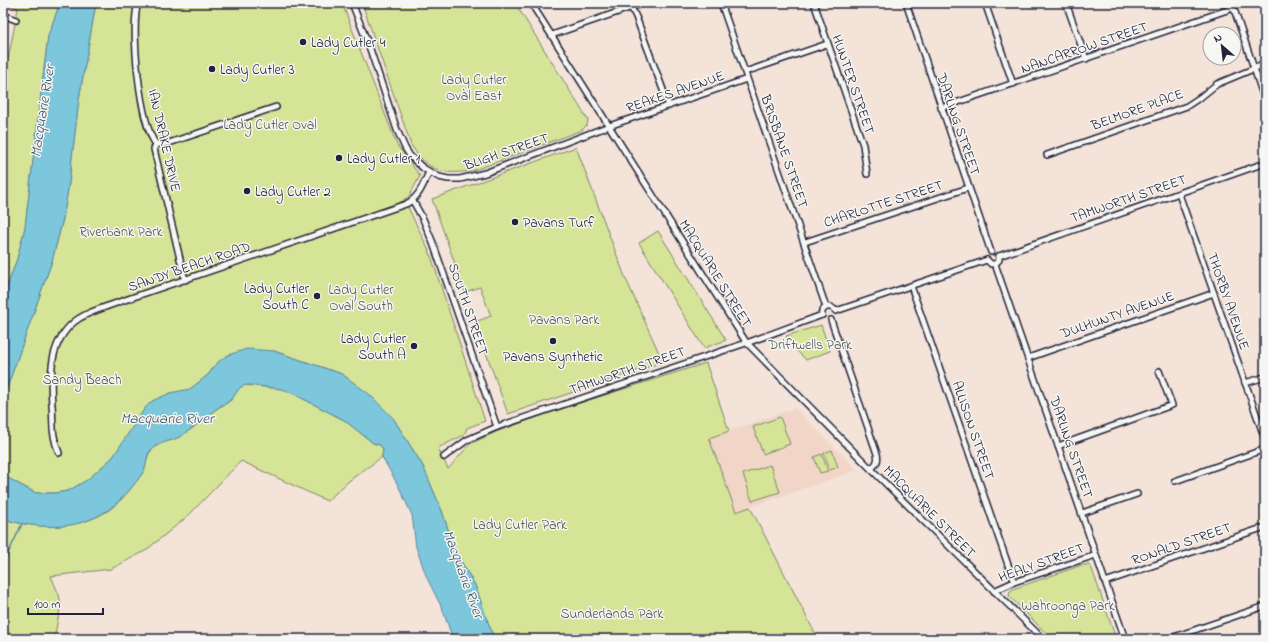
<svg xmlns="http://www.w3.org/2000/svg" width="1268" height="642" font-family="'Indie Flower',sans-serif">
  <style>
    .built { fill: #f1d6c7 }
    .green { fill: #d5e497; stroke: #7c8369 }
    .water { fill: #7dc7dd; stroke: #59859c }
    .lines { fill: none; stroke-linecap: round; stroke-linejoin: round }
    .stream { stroke: #59859c; stroke-width: 1.5 }
    .minor-casing { stroke: #22223b; stroke-width: 8 }
    .minor { stroke: #f6f6f2; stroke-width: 5 }
    .poi-dot { fill: #22223b; stroke: #f6f6f2; stroke-width: 1.5 }
    .labels { text-anchor: middle; stroke-width: 3; stroke-linejoin: round; paint-order: stroke }
    .poi-label { font-size: 14px; fill: #22223b; stroke: #f6f6f2; text-anchor: start }
    .street-label { font-size: 14px; fill: #22223b; stroke: #f6f6f2 }
    .park-label { font-size: 14px; fill: #4f5252; stroke: #f6f6f2 }
    .water-label { font-size: 15px; font-style: italic; fill: #3d546c; stroke: #f6f6f2 }
  </style>
  <rect width="100%" height="100%" fill="#f3e3d9"/>
  <filter id="ink" filterUnits="userSpaceOnUse"><feTurbulence type="fractalNoise" baseFrequency=".025" numOctaves="2"/><feDisplacementMap in="SourceGraphic" scale="8" xChannelSelector="R" yChannelSelector="G"/><feConvolveMatrix kernelMatrix="1 2 1 2 8 2 1 2 1" color-interpolation-filters="sRGB"/></filter>
  <g filter="url(#ink)">
    <path class="built" d="M795,408l62,62 -121,42 -27,-74z"/>
    <g class="green">
      <path d="M3,3h57l-12,33 -23,191 -8,32 -14,39v-213l15,-77z"/>
      <path d="M96,3h246l55,142 23,31 -12,22 -4,1 26,54 55,168 -18,7 -3,7 -26,13 10,21 22,-25 26,-12 49,-18 161,-51 23,68 -20,7 27,74 14,-5 68,132h-324l-19,-54 -19,-32 -14,-42 -19,-45 -30,-48 -51,-44 -68,-23 -61,17 -5,7 -18,14 -38,12 -7,7 -32,49 -26,23 -19,11 -13,2h-19l-32,-17 -1,-77 49,-138 11,-42 6,-36 10,-84z"/>
      <path d="M362,3h153l73,117 -1,5 -5,5 -107,40c-30,6 -47,2 -64,-25z"/>
      <path d="M576,147l49,130 38,85 -155,52 -33,-92 16,-6 -11,-29 -15,5 -33,-93z"/>
      <path d="M658,231l68,109 -22,8 -65,-105z"/>
      <path d="M821,325l9,26 -24,9 -10,-10 -10,-14z"/>
      <path d="M245,385l38,4 9,4 52,27 29,23 7,2 3,4 -1,8 -32,23 -23,21 -86,-40 -53,55 -43,35 -34,18 -60,7 8,19 2,9 -7,35h-51v-120c35,10 74,12 106,-9 13,-9 23,-23 33,-36 6,-7 3,-18 10,-24 9,-10 22,-8 32,-16 11,-7 21,-17 31,-24 5,-4 12,-6 16,-10 6,-6 4,-11 14,-15z"/>
      <path d="M780,417l10,27 -27,10 -10,-27z"/>
      <path d="M832,450l6,17 -8,3 -6,-17z"/>
      <path d="M822,454l6,17 -8,2 -6,-16z"/>
      <path d="M770,465l10,27 -28,9 -9,-27z"/>
      <path d="M1082,565h7l3,4 24,70h-64l-43,-43 1,-5 3,-2z"/>
    </g>
    <g class="water">
      <path d="M60,3h36l-17,96 -10,84 -6,36 -11,42 -49,138v-101l14,-39 8,-32 23,-191z"/>
      <path d="M247,349l27,2 68,23 27,20 24,24 30,48 19,45 14,42 19,32 19,54h-41l-11,-31 -15,-30 -11,-31 -4,-32 -14,-30 -16,-28 1,-8 -3,-4 -7,-2 -29,-23 -52,-27 -10,-4 -32,-4c-14,0 -11,8 -20,15 -2,2 -5,4 -8,5 -14,9 -26,22 -41,31 -10,7 -21,4 -30,14 -6,6 -3,15 -8,22 -3,5 -7,10 -11,15 -34,43 -79,46 -129,32v-44l21,12 12,6h19l13,-2 19,-11 26,-23 32,-49 7,-7 18,-8 20,-4 18,-14 10,-13 10,-7z"/>
    </g>
    <g class="lines">
      <g class="stream">
        <path d="M3,564l19,-40"/>
        <path d="M3,623l7,16"/>
      </g>
      <g class="minor-casing">
        <g id="minor">
          <path d="M138,3c-8,22 2,124 18,141l-2,5 31,131"/>
          <path d="M352,3l18,46 27,81 8,18 5,8 13,12 16,9 9,2h12l25,-6 124,-47 138,-47"/>
          <path d="M531,3l215,339 125,127 172,170"/>
          <path d="M629,3l7,14 33,89"/>
          <path d="M721,3l105,304"/>
          <path d="M814,3l49,142 4,29"/>
          <path d="M906,3l85,249"/>
          <path d="M985,3l28,81"/>
          <path d="M1066,3l20,56"/>
          <path d="M1232,3l33,98"/>
          <path d="M3,15l13,5"/>
          <path d="M552,35l92,-32"/>
          <path d="M745,72l82,-28"/>
          <path d="M941,108l292,-100"/>
          <path d="M156,144h10l110,-37"/>
          <path d="M1047,155l140,-49 15,-10 15,-12 48,-20"/>
          <path d="M1179,194l86,245"/>
          <path d="M413,201l10,18 10,24 64,184"/>
          <path d="M805,242l163,-54"/>
          <path d="M999,256l266,-93"/>
          <path d="M987,260l4,4h4l4,-4v-4"/>
          <path d="M995,264l130,375"/>
          <path d="M911,286l103,296"/>
          <path d="M836,311l151,-51"/>
          <path d="M822,315v-4l4,-4h5l5,4"/>
          <path d="M831,320l46,134c2,7 -1,10 -6,15"/>
          <path d="M1028,358l186,-65"/>
          <path d="M1245,383l20,-6"/>
          <path d="M1058,446l114,-41 -13,-34"/>
          <path d="M59,453c-2,-5 -4,-11 -5,-17 -2,-10 -1,-21 -2,-31 -2,-30 -3,-62 22,-83 12,-10 30,-14 45,-20l287,-98c13,-6 17,-19 23,-32"/>
          <path d="M444,457l23,-17 30,-13 255,-86 70,-26"/>
          <path d="M1175,481l90,-32"/>
          <path d="M1082,513l55,-19"/>
          <path d="M1105,582l160,-55"/>
          <path d="M994,591l20,-9 82,-27"/>
          <path d="M1168,639l97,-33"/>
        </g>
      </g>
      <use href="#minor" class="minor"/>
    </g>
  </g>
  <g class="poi-dot">
    <circle cx="303" cy="42" r="4"/>
    <circle cx="212" cy="69" r="4"/>
    <circle cx="339" cy="158" r="4"/>
    <circle cx="247" cy="191" r="4"/>
    <circle cx="515" cy="222" r="4"/>
    <circle cx="317" cy="296" r="4"/>
    <circle cx="553" cy="341" r="4"/>
    <circle cx="414" cy="346" r="4"/>
  </g>
  <g class="labels">
    <g class="poi-label">
      <text x="311" y="47">Lady Cutler 4</text>
      <text x="220" y="74">Lady Cutler 3</text>
      <text x="347" y="163">Lady Cutler 1</text>
      <text x="255" y="196">Lady Cutler 2</text>
      <text x="523" y="227">Pavans Turf</text>
      <text x="309" y="293" text-anchor="end">Lady Cutler<tspan x="309" dy="16">South C</tspan></text>
      <text x="406" y="343" text-anchor="end">Lady Cutler<tspan x="406" dy="16">South A</tspan></text>
      <text x="553" y="361" text-anchor="middle">Pavans Synthetic</text>
    </g>
    <g class="street-label">
      <text transform="translate(1084 47) rotate(-19)" y="5">NANCARROW STREET</text>
      <text transform="translate(854 84) rotate(71)" y="5">HUNTER STREET</text>
      <text transform="translate(675 91) rotate(-19)" y="5">REAKES AVENUE</text>
      <text transform="translate(1137 109) rotate(-20)" y="5">BELMORE PLACE</text>
      <text transform="translate(959 124) rotate(71)" y="5">DARLING STREET</text>
      <text transform="translate(165 140) rotate(77)" y="5">IAN DRAKE DRIVE</text>
      <text transform="translate(506 151) rotate(-19)" y="5">BLIGH STREET</text>
      <text transform="translate(785 151) rotate(71)" y="5">BRISBANE STREET</text>
      <text transform="translate(1128 198) rotate(-19)" y="5">TAMWORTH STREET</text>
      <text transform="translate(883 203) rotate(-18)" y="5">CHARLOTTE STREET</text>
      <text transform="translate(189 266) rotate(-19)" y="5">SANDY BEACH ROAD</text>
      <text transform="translate(716 273) rotate(58)" y="5">MACQUARIE STREET</text>
      <text transform="translate(1229 301) rotate(71)" y="5">THORBY AVENUE</text>
      <text transform="translate(469 309) rotate(71)" y="5">SOUTH STREET</text>
      <text transform="translate(1117 314) rotate(-19)" y="5">DULHUNTY AVENUE</text>
      <text transform="translate(627 370) rotate(-19)" y="5">TAMWORTH STREET</text>
      <text transform="translate(974 430) rotate(71)" y="5">ALLISON STREET</text>
      <text transform="translate(1072 447) rotate(71)" y="5">DARLING STREET</text>
      <text transform="translate(930 511) rotate(45)" y="5">MACQUARIE STREET</text>
      <text transform="translate(1181 543) rotate(-19)" y="5">RONALD STREET</text>
      <text transform="translate(1041 562) rotate(-20)" y="5">HEALY STREET</text>
    </g>
    <g class="park-label">
      <text x="474" y="84">Lady Cutler<tspan x="474" dy="16">Oval East</tspan></text>
      <text x="270" y="129">Lady Cutler Oval</text>
      <text x="121" y="236">Riverbank Park</text>
      <text x="361" y="294">Lady Cutler<tspan x="361" dy="16">Oval South</tspan></text>
      <text x="564" y="324">Pavans Park</text>
      <text x="810" y="349">Driftwells Park</text>
      <text x="82" y="384">Sandy Beach</text>
      <text x="520" y="529">Lady Cutler Park</text>
      <text x="1068" y="610">Wahroonga Park</text>
      <text x="612" y="618">Sunderlands Park</text>
    </g>
    <g class="water-label">
      <text transform="translate(42 111) rotate(-81)" y="5">Macquarie River</text>
      <text x="167" y="423">Macquarie River</text>
      <text transform="translate(464 574) rotate(70)" y="5">Macquarie River</text>
    </g>
  </g>
  <rect width="1268" height="642" fill="none" stroke="#f6f6f2" stroke-width="16"/>
  <rect x="8" y="8" width="1252" height="626" fill="none" stroke="#22223b" stroke-width="1.5" filter="url(#ink)"/>
  <g transform="translate(1222 46) rotate(332)"><circle r="19" fill="#f6f6f2" stroke="#a1a1a9"/>
  <path d="M0-3L7 15L0 10L-7 15Z" fill="#22223b"/>
  <text y="-6" font-size="11" font-weight="bold" text-anchor="middle" fill="#22223b">N</text>
  </g>
  <path d="M28 608v6h75v-6" fill="none" stroke="#22223b" stroke-width="2"/>
  <text x="34" y="608" font-size="12" fill="#22223b" stroke="#f6f6f2" stroke-width="3" paint-order="stroke">100 m</text>
</svg>
